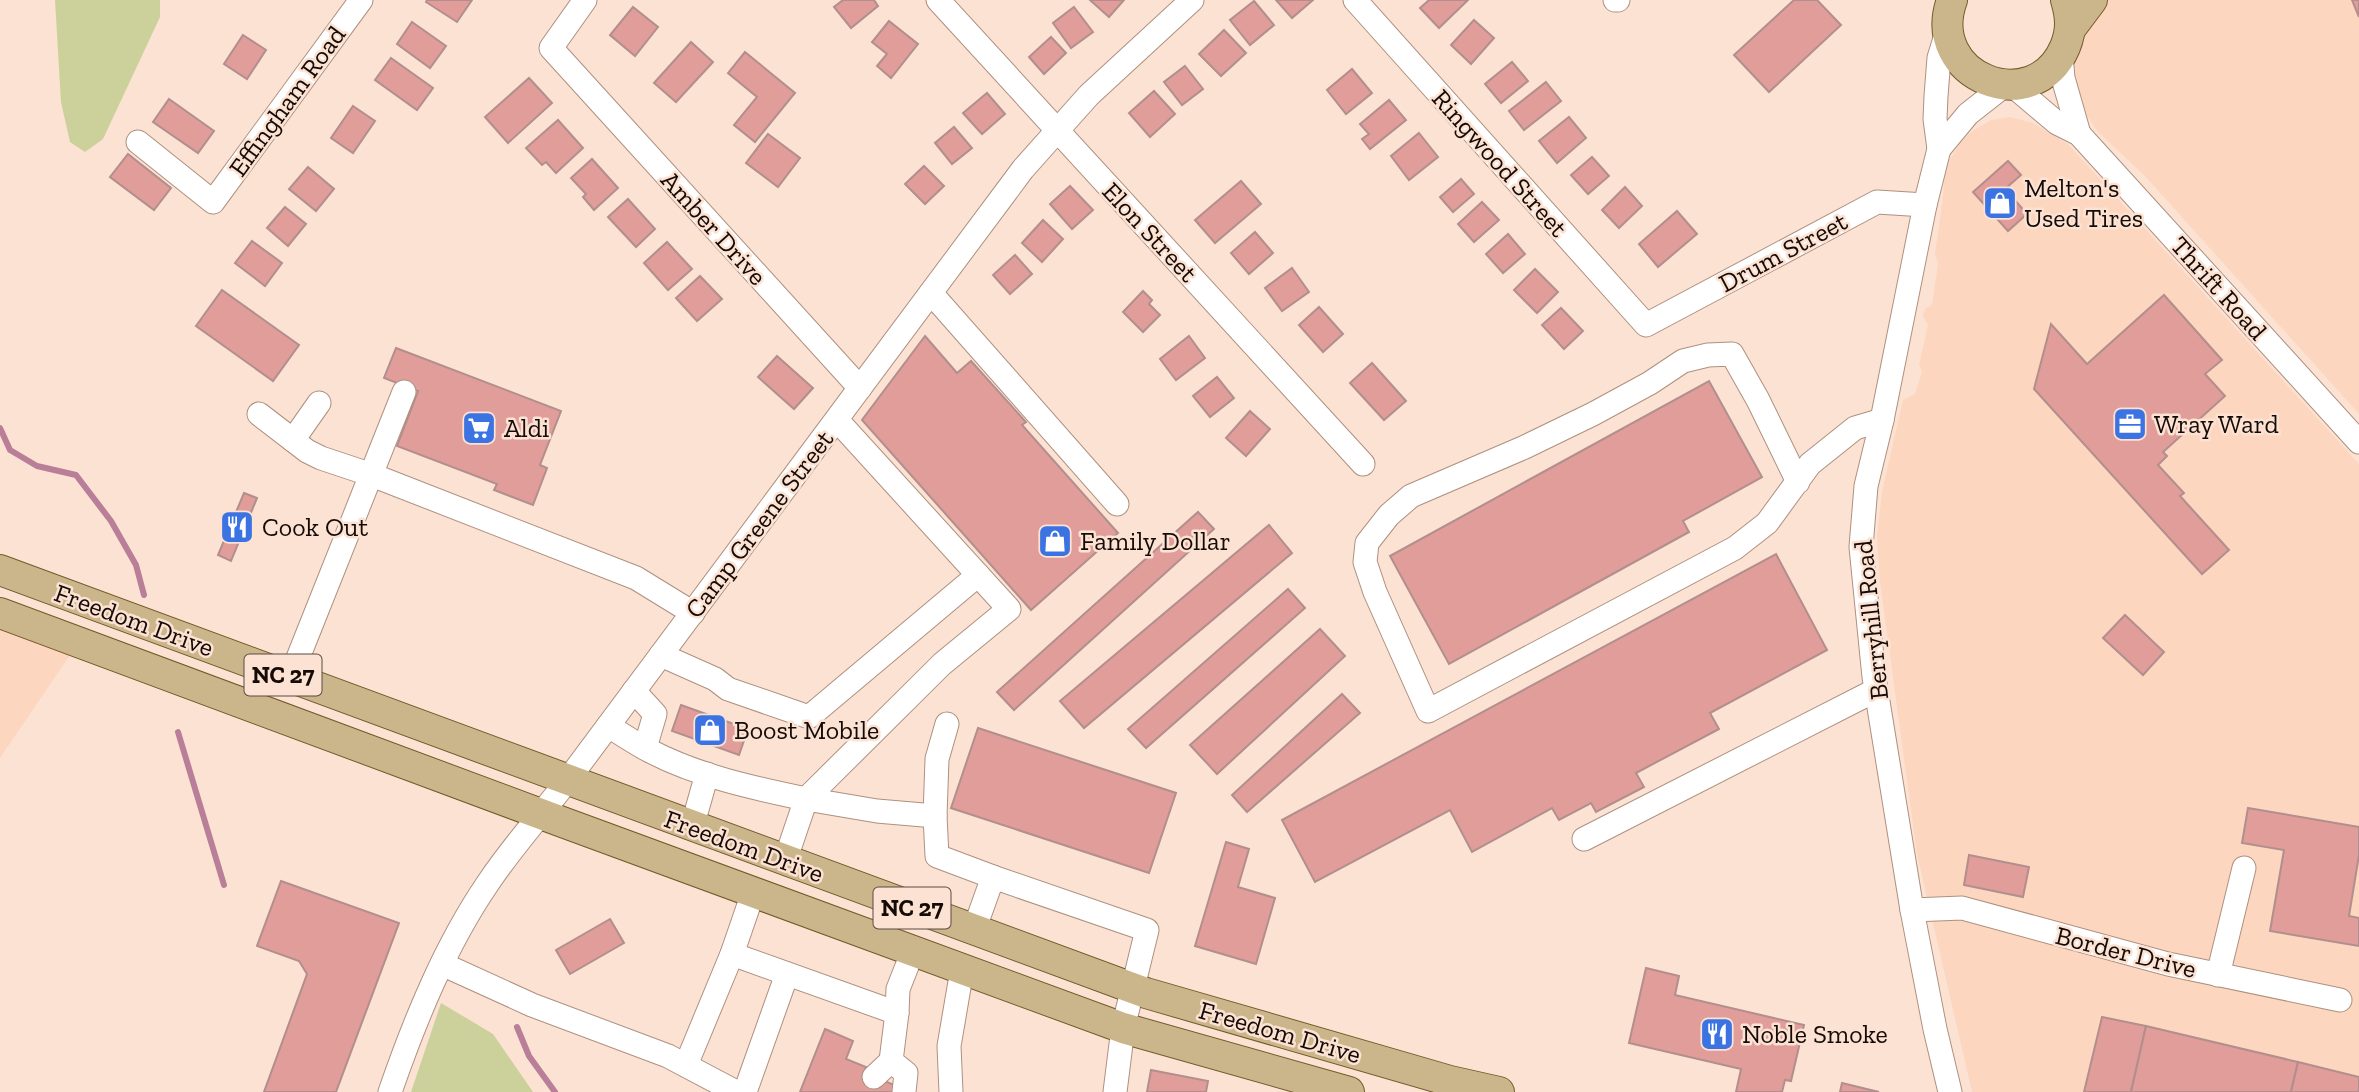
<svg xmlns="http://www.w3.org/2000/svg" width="2359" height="1092" font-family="'Zilla Slab',serif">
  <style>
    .built { fill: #fdd6bf }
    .green { fill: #ccd09a }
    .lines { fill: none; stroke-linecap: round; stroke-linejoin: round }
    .stream { stroke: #b97e98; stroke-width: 6 }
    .building { fill: #e09d9a; stroke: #b28e8d; stroke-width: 2 }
    .minor-casing { stroke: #ae907f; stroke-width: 25 }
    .major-casing { stroke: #755929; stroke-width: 32 }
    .minor { stroke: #fff; stroke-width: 23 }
    .major { stroke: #cbb58b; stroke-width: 30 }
    .labels { text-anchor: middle; stroke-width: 5; stroke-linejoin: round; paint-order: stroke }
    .shield { fill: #fce2d3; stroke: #5a4b43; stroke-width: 2 }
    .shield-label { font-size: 24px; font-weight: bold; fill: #150a05 }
    .street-label { font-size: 26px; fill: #150a05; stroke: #fce2d3 }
    .poi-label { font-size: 26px; fill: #150a05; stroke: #fce2d3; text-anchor: start }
  </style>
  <rect width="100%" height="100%" fill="#fce2d3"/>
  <g class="built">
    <path d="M2106,0h253v414l-215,-239 -46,-43 -17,-25 -10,-29 1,-29z"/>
    <path d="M2010,117l23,6 35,21 291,320v628h-387l-55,-238 -37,-272 -3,-45 5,-45 21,-92 12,-6 7,-22 -3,-7 9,-40 -5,-9 2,-7 7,-4 6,-41 -3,-10 8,-57 2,-29 15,-25 11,-11 20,-12z"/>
    <path d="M0,623l72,29 -72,106z"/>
  </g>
  <g class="green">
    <path d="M55,0h105v17l-57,122 -18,13 -15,-10 -9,-40z"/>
    <path d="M441,1003l52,31 40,58h-122z"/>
  </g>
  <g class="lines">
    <g class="stream">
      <path d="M0,428l10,22 27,16 39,9 35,46 25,44 8,30"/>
      <path d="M178,732l46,153"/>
      <path d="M517,1027l12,29 26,36"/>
    </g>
  </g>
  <g class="building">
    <path d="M427,0h45l-15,22 -31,-20z"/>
    <path d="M843,0h31l4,6 -27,22 -17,-21z"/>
    <path d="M1090,0h34l-15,17z"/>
    <path d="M1276,0h37l-21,18z"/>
    <path d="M1429,0h39l-29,28 -19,-20z"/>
    <path d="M1794,0h23l24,25 -72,67 -35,-37z"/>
    <path d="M2352,0h7v17z"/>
    <path d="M1254,1l20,24 -24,20 -20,-25z"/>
    <path d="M633,7l25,20 -23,29 -25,-21z"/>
    <path d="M1074,7l19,25 -22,16 -18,-25z"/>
    <path d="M1474,20l20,18 -23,26 -20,-19z"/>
    <path d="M889,21l29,23 -27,34 -14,-12 10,-12 -15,-12z"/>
    <path d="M412,22l34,24 -16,22 -33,-24z"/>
    <path d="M1224,30l22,23 -25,23 -22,-22z"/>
    <path d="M243,35l23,15 -19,29 -23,-15z"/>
    <path d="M1051,37l15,16 -22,21 -15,-17z"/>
    <path d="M691,42l22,20 -37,40 -22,-19z"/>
    <path d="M745,52l50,41 -40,49 -21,-17 23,-28 -29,-24z"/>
    <path d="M391,58l42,30 -16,22 -42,-30z"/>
    <path d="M1512,62l16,19 -27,22 -16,-19z"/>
    <path d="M1185,66l18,23 -21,16 -18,-23z"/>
    <path d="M1352,69l20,24 -26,21 -19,-24z"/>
    <path d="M529,78l23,25 -44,40 -23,-26z"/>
    <path d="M1546,82l15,19 -37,29 -15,-19z"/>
    <path d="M1154,91l21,23 -25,23 -21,-24z"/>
    <path d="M987,93l18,21 -23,20 -19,-21z"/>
    <path d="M169,99l45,32 -16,22 -45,-31z"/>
    <path d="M1389,100l17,20 -36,29 -8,-10 7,-5 -9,-10z"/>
    <path d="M353,106l22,15 -22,32 -22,-15z"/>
    <path d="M1569,117l17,21 -29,25 -18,-22z"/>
    <path d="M558,120l25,28 -27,25 -10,-11 -4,3 -16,-17z"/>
    <path d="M954,127l18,21 -20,16 -17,-21z"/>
    <path d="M1419,133l19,24 -29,23 -18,-24z"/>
    <path d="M768,134l32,24 -22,29 -32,-24z"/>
    <path d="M128,154l43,34 -17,22 -44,-33z"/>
    <path d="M1592,157l17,19 -21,18 -17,-19z"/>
    <path d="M592,159l26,29 -24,22 -11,-13 3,-3 -15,-16z"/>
    <path d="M2008,161l13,14 -16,14 22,25 -19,17 -35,-39z"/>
    <path d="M924,166l20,20 -19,18 -20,-20z"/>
    <path d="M308,167l26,22 -18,22 -27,-22z"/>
    <path d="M1461,179l13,15 -21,18 -13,-15z"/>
    <path d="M1241,181l20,23 -46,39 -20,-23z"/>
    <path d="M1070,186l23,24 -21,19 -22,-25z"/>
    <path d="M1625,187l17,19 -23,22 -17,-18z"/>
    <path d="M628,199l27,30 -19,18 -28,-30z"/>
    <path d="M1482,202l17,18 -25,22 -16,-18z"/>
    <path d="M285,207l21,17 -18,22 -21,-18z"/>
    <path d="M1677,211l20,23 -39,33 -19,-23z"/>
    <path d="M1043,220l20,19 -21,23 -20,-19z"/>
    <path d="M1255,232l18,21 -24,21 -18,-21z"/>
    <path d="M1508,234l17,20 -22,19 -17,-19z"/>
    <path d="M252,241l30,22 -17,23 -30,-23z"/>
    <path d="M667,242l25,27 -24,21 -24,-27z"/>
    <path d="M1015,255l17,19 -22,20 -17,-19z"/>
    <path d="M1292,268l17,24 -27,19 -17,-23z"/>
    <path d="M1535,269l23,23 -21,21 -23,-23z"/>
    <path d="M700,276l22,23 -25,22 -21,-23z"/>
    <path d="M222,290l77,55 -26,36 -77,-55z"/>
    <path d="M1143,291l9,9 -3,4 11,11 -17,17 -20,-20z"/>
    <path d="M2164,295l58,65 -17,14 20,22 -62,56 4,4 -9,9 26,28 -4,3 49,54 -27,24 -168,-185 17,-65 36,40z"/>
    <path d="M1319,307l24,27 -20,18 -24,-27z"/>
    <path d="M1561,308l22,23 -19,18 -22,-24z"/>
    <path d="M925,336l32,37 14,-12 55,61 -4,3 96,108 -87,77 -169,-190z"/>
    <path d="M1189,336l16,22 -29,22 -16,-21z"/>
    <path d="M396,348l165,63 -21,54 7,3 -14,37 -39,-15 3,-6 -100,-38 21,-55 -34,-13z"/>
    <path d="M777,356l36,32 -19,21 -36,-32z"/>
    <path d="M1372,363l34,38 -22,19 -34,-37z"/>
    <path d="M1217,377l17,21 -24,19 -17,-21z"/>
    <path d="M1709,381l53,96 -79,44 6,11 -240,132 -59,-108z"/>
    <path d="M1250,411l20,18 -24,27 -20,-18z"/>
    <path d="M244,493l13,5 -26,63 -13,-6z"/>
    <path d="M1198,512l16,17 -200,181 -17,-18z"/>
    <path d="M1269,525l23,28 -208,175 -24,-27z"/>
    <path d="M1776,554l51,96 -117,63 9,16 -83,44 8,14 -48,25 -5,-9 -32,17 -7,-12 -80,44 -22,-42 -135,72 -33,-62z"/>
    <path d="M1288,589l17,19 -159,140 -18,-19z"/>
    <path d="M2125,615l39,37 -21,23 -40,-37z"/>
    <path d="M1320,629l25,27 -128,118 -27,-29z"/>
    <path d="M1342,694l18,19 -113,99 -15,-17z"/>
    <path d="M681,705l67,24 -9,26 -67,-24z"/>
    <path d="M978,728l198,65 -27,80 -198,-65z"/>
    <path d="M2248,808l111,19v28l-10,61 10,2v28l-89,-15 14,-81 -42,-7z"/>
    <path d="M1226,842l23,7 -11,38 37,11 -19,66 -61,-18z"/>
    <path d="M1969,855l60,12 -6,30 -59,-12z"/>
    <path d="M281,881l118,42 -63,169h-72l43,-118 -8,-13 -42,-15z"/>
    <path d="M610,919l14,24 -54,31 -14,-24z"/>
    <path d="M1646,968l33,8 -4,19 129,30 -13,56 -6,-1 -3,12h-46l5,-23 -112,-26z"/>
    <path d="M2102,1017l44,9 -15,66h-47z"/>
    <path d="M2146,1026l152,36 -7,30h-160z"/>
    <path d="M825,1029l28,12 -7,18 20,8 -2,6 38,15 -2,4h-100z"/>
    <path d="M2298,1062l61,15v15h-68z"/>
    <path d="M1151,1070l57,11 -2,11h-59z"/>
    <path d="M1842,1083l37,9h-39z"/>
  </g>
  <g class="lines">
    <g class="minor-casing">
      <g id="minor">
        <path d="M585,0l-34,48 309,340"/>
        <path d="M938,0l425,464"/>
        <path d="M1355,0l291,325 231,-123 48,3"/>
        <path d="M1615,0h3"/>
        <path d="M1947,32l-8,26 -3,38 -1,23 4,30 -14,56 -43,215 -16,66 -5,61 13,130 38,233 23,119 15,63"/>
        <path d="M2061,54l2,24 16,56"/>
        <path d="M2012,85l45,38 22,11 280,308"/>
        <path d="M138,142l75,60 148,-202"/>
        <path d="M1939,149l29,-35 37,-29"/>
        <path d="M931,293l186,211"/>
        <path d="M259,414l48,37 14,7 51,17 264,103 57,35"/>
        <path d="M293,440l26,-37"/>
        <path d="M1798,482l-40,-82 -26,-46 -24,1 -25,6 -33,22 -57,31 -68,33 -114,49 -22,19 -22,28 -2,19 10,30 53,119 307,-163 32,-25 43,-59 45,-36 27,-8"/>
        <path d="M661,655l54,24 13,10 81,28 169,-142"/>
        <path d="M290,678l114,-286"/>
        <path d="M634,691l21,23 -10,34"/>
        <path d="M947,724l-10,35 -2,57 2,40 56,21"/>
        <path d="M608,726c14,8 28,18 42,25 48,25 103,37 156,48l136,-135 67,-55 -172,-189"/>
        <path d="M692,827l15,-53"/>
        <path d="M1584,839l292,-149"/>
        <path d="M785,861l21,-62 71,12 58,5"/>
        <path d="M1912,910l50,-2 206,56 172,36"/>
        <path d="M974,930l19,-53 154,53 -24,98 -8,64"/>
        <path d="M732,954l21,-61"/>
        <path d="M442,964l90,41 136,51 68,36"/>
        <path d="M2218,975l26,-107"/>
        <path d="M686,1065l46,-111 165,59"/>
        <path d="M874,1077l17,-16"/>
        <path d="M390,1092c25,-72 55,-146 98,-209 24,-36 53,-68 79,-102l456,-612 66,-74 103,-95"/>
        <path d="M745,1092l42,-118"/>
        <path d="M904,1092l2,-19 -15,-12 6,-48 1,-24 15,-38"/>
        <path d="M951,1092l-2,-46 13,-76"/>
      </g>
    </g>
    <g class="major-casing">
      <g id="major">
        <path d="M1952,0c-28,77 82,120 113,47 7,-17 6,-30 1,-47"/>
        <path d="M2071,28l21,-28"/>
        <path d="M0,570l1146,423 304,88 49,11"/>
        <path d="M0,613l565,210 558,205 226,64"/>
      </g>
    </g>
    <use href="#minor" class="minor"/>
    <use href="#major" class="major"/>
  </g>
  <defs>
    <g id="shop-square" transform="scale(1.75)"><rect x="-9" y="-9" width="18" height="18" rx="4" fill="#3c73e3" stroke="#fce2d3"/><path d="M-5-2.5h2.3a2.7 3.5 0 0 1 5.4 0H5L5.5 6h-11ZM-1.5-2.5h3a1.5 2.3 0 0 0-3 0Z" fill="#fff"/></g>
    <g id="office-square" transform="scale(1.75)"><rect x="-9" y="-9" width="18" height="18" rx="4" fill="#3c73e3" stroke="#fce2d3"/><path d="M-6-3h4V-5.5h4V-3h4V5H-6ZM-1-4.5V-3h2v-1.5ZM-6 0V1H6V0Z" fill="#fff"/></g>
    <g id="supermarket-square" transform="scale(1.75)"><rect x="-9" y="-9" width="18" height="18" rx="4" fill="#3c73e3" stroke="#fce2d3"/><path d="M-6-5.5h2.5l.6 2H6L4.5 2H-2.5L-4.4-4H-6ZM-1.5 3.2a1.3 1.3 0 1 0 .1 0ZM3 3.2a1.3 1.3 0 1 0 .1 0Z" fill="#fff"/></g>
    <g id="restaurant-square" transform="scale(1.75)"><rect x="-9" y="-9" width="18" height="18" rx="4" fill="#3c73e3" stroke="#fce2d3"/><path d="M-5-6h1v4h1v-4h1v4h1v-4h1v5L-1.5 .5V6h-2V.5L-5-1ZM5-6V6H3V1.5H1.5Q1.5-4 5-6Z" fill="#fff"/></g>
  </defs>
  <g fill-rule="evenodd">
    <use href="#shop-square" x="2000" y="203"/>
    <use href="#office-square" x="2130" y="424"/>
    <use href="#supermarket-square" x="479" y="428"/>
    <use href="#restaurant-square" x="237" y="527"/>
    <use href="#shop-square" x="1055" y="541"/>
    <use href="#shop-square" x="710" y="730"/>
    <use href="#restaurant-square" x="1717" y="1034"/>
  </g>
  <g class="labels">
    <g class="shield">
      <rect x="244.5" y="654.5" width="77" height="41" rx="5"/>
      <rect x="873.5" y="887.5" width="77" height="41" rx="5"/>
    </g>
    <g class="shield-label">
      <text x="283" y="683">NC 27</text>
      <text x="912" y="916">NC 27</text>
    </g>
    <g class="street-label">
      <text transform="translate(287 101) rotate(-54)" y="9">Effingham Road</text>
      <text transform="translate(1500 163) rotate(48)" y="9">Ringwood Street</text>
      <text transform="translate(714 228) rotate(48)" y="9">Amber Drive</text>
      <text transform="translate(1150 232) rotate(47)" y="9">Elon Street</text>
      <text transform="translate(1783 252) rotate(-28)" y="9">Drum Street</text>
      <text transform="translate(2219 288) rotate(48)" y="9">Thrift Road</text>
      <text transform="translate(759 524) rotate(-53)" y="9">Camp Greene Street</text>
      <text transform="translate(134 620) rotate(20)" y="9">Freedom Drive</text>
      <text transform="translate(1871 620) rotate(-96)" y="9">Berryhill Road</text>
      <text transform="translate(744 846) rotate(20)" y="9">Freedom Drive</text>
      <text transform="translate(2126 952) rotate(14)" y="9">Border Drive</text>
      <text transform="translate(1280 1032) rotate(16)" y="9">Freedom Drive</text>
    </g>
    <g class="poi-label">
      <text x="2024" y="197">Melton's<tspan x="2024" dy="30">Used Tires</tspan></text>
      <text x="2154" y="433">Wray Ward</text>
      <text x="504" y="437">Aldi</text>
      <text x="262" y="536">Cook Out</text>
      <text x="1080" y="550">Family Dollar</text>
      <text x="734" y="739">Boost Mobile</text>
      <text x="1742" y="1043">Noble Smoke</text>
    </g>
  </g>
</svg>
